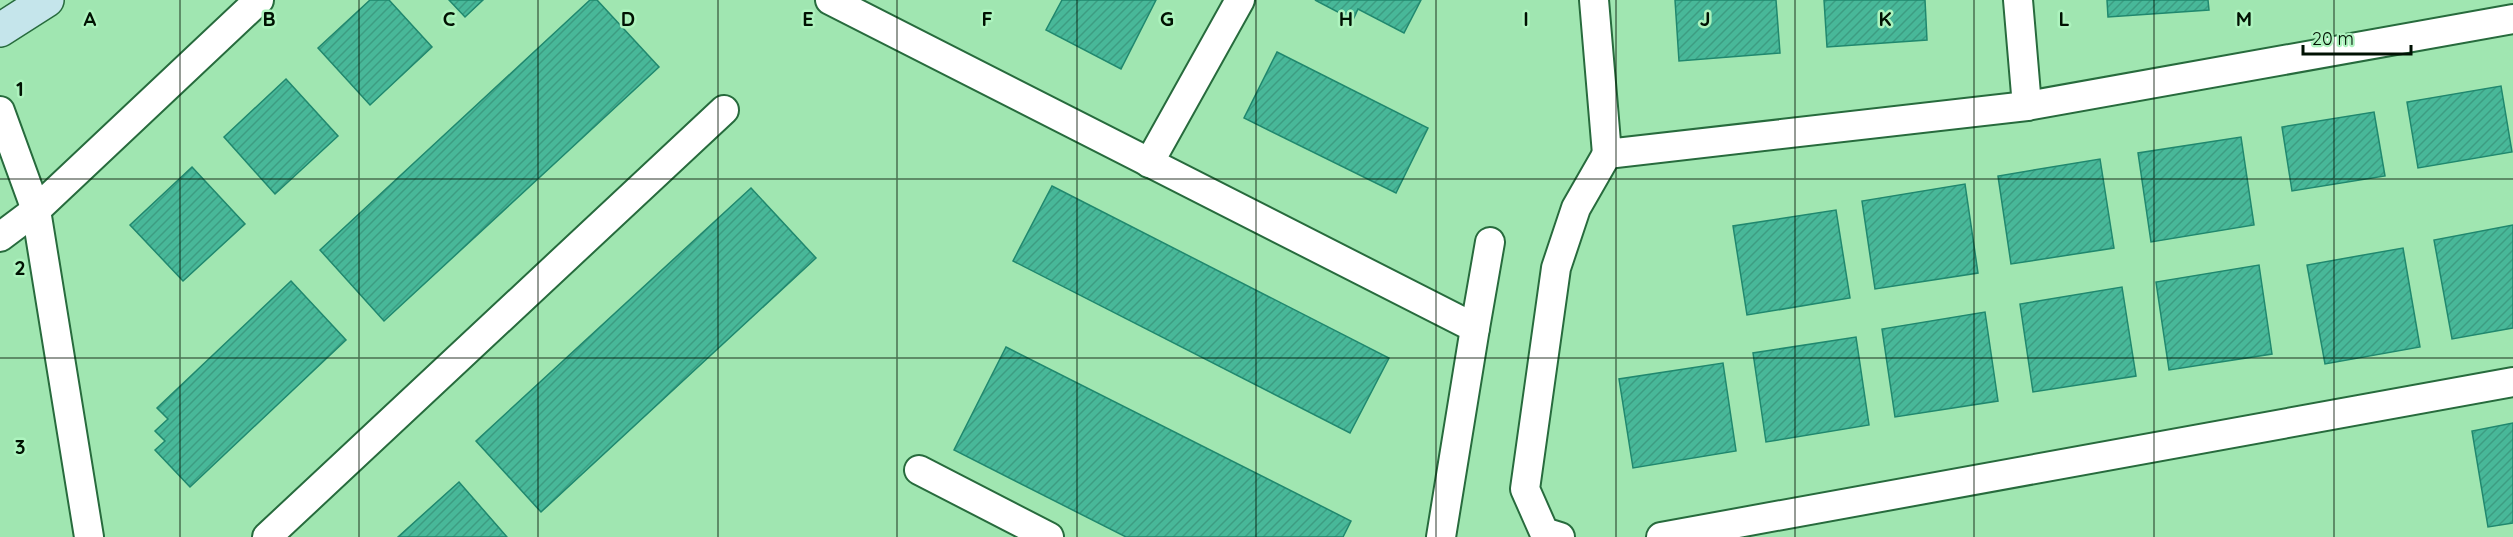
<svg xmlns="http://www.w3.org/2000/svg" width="2513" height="537" font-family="Quicksand,sans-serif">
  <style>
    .building { fill: url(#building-hatch); stroke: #20886e; stroke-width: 1.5 }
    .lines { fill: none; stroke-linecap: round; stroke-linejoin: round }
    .street-casing { stroke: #276b3d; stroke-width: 32 }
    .secondary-casing { stroke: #276b3d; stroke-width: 36 }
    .street { stroke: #fff; stroke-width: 28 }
    .secondary { stroke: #c5e5eb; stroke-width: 33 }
    .grid { fill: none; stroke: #001102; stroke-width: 1.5; stroke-opacity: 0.55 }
    .grid-label { font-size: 20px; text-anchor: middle; font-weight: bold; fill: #001102; stroke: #adf3be; stroke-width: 5; stroke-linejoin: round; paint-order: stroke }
  </style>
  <defs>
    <pattern id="building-hatch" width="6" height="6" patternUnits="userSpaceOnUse" patternTransform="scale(1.5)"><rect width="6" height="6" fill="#48b899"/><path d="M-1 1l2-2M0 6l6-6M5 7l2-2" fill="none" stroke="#3d9d82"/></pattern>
  </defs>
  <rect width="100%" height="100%" fill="#a0e6b1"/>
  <g class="building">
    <path d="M370,0h19l43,47 -62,58 -52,-57z"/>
    <path d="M449,0h34l-18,17z"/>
    <path d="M590,0h7l62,67 -275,254 -64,-71z"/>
    <path d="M1062,0h94l-35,69 -75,-39z"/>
    <path d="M1315,0h106l-17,33 -46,-24 -5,11z"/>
    <path d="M1675,0h101l4,53 -101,8z"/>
    <path d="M1824,0h101l2,40 -100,7z"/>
    <path d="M2107,0h101l1,10 -101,7z"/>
    <path d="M1277,52l151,76 -32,65 -152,-75z"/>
    <path d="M286,79l52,57 -63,58 -51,-57z"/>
    <path d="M2501,86l11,66 -94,16 -11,-66z"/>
    <path d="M2374,112l11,64 -93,15 -10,-64z"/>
    <path d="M2241,137l13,88 -103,17 -13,-89z"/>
    <path d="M2100,159l14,89 -103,16 -13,-88z"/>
    <path d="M192,167l53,57 -62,57 -53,-56z"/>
    <path d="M1965,184l13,89 -103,16 -13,-88z"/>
    <path d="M1052,186l337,172 -39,75 -337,-172z"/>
    <path d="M751,188l65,70 -275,254 -65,-71z"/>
    <path d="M1836,210l14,88 -103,17 -14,-89z"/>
    <path d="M2513,225v103l-61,11 -18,-99z"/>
    <path d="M2403,248l17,99 -95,17 -18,-99z"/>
    <path d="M2259,265l13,89 -103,16 -13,-88z"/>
    <path d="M291,281l55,59 -156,147 -35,-37 10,-9 -10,-10 13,-12 -11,-11z"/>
    <path d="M2122,287l14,89 -103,16 -13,-88z"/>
    <path d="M1985,312l13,89 -103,16 -13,-88z"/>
    <path d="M1856,337l13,88 -103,17 -13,-89z"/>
    <path d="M1006,347l345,174 -8,16h-217l-172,-87z"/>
    <path d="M1723,363l13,88 -103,17 -14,-89z"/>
    <path d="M2513,423v100l-25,4 -16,-96z"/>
    <path d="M459,482l48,55h-109z"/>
  </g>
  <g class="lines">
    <g class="street-casing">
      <g id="street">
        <path d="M830,0l645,328 -34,209"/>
        <path d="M1594,0l13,154 420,-48 486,-87"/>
        <path d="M2018,0l9,106"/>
        <path d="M0,111l36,99 53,327"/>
        <path d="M1149,163l91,-163"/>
        <path d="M0,237l36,-27 223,-210"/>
        <path d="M1475,328l15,-86"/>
        <path d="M919,470l130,67"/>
        <path d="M267,537l457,-427"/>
        <path d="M1560,537l-16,-5 -19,-43 31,-221 20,-60 31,-54"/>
        <path d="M1661,537l852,-155"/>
      </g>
    </g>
    <g class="secondary-casing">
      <path id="secondary" d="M0,30l47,-30"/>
    </g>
    <use href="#street" class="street"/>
    <use href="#secondary" class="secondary"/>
  </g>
  <path class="grid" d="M180,0v537M359,0v537M538,0v537M718,0v537M897,0v537M1077,0v537M1256,0v537M1436,0v537M1616,0v537M1795,0v537M1974,0v537M2154,0v537M2334,0v537M0,179h2513M0,358h2513"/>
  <g class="grid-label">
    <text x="90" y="26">A</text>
    <text x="269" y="26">B</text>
    <text x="449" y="26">C</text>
    <text x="628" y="26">D</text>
    <text x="808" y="26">E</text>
    <text x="987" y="26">F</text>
    <text x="1167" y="26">G</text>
    <text x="1346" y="26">H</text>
    <text x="1526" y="26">I</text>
    <text x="1705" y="26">J</text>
    <text x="1885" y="26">K</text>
    <text x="2064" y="26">L</text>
    <text x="2244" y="26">M</text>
    <text x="20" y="96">1</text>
    <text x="20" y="275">2</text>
    <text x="20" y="454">3</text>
  </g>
  <path d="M2303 45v9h108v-9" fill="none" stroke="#001102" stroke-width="3"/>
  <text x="2312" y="45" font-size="18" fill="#001102" stroke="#adf3be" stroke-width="4.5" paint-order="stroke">20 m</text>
</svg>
